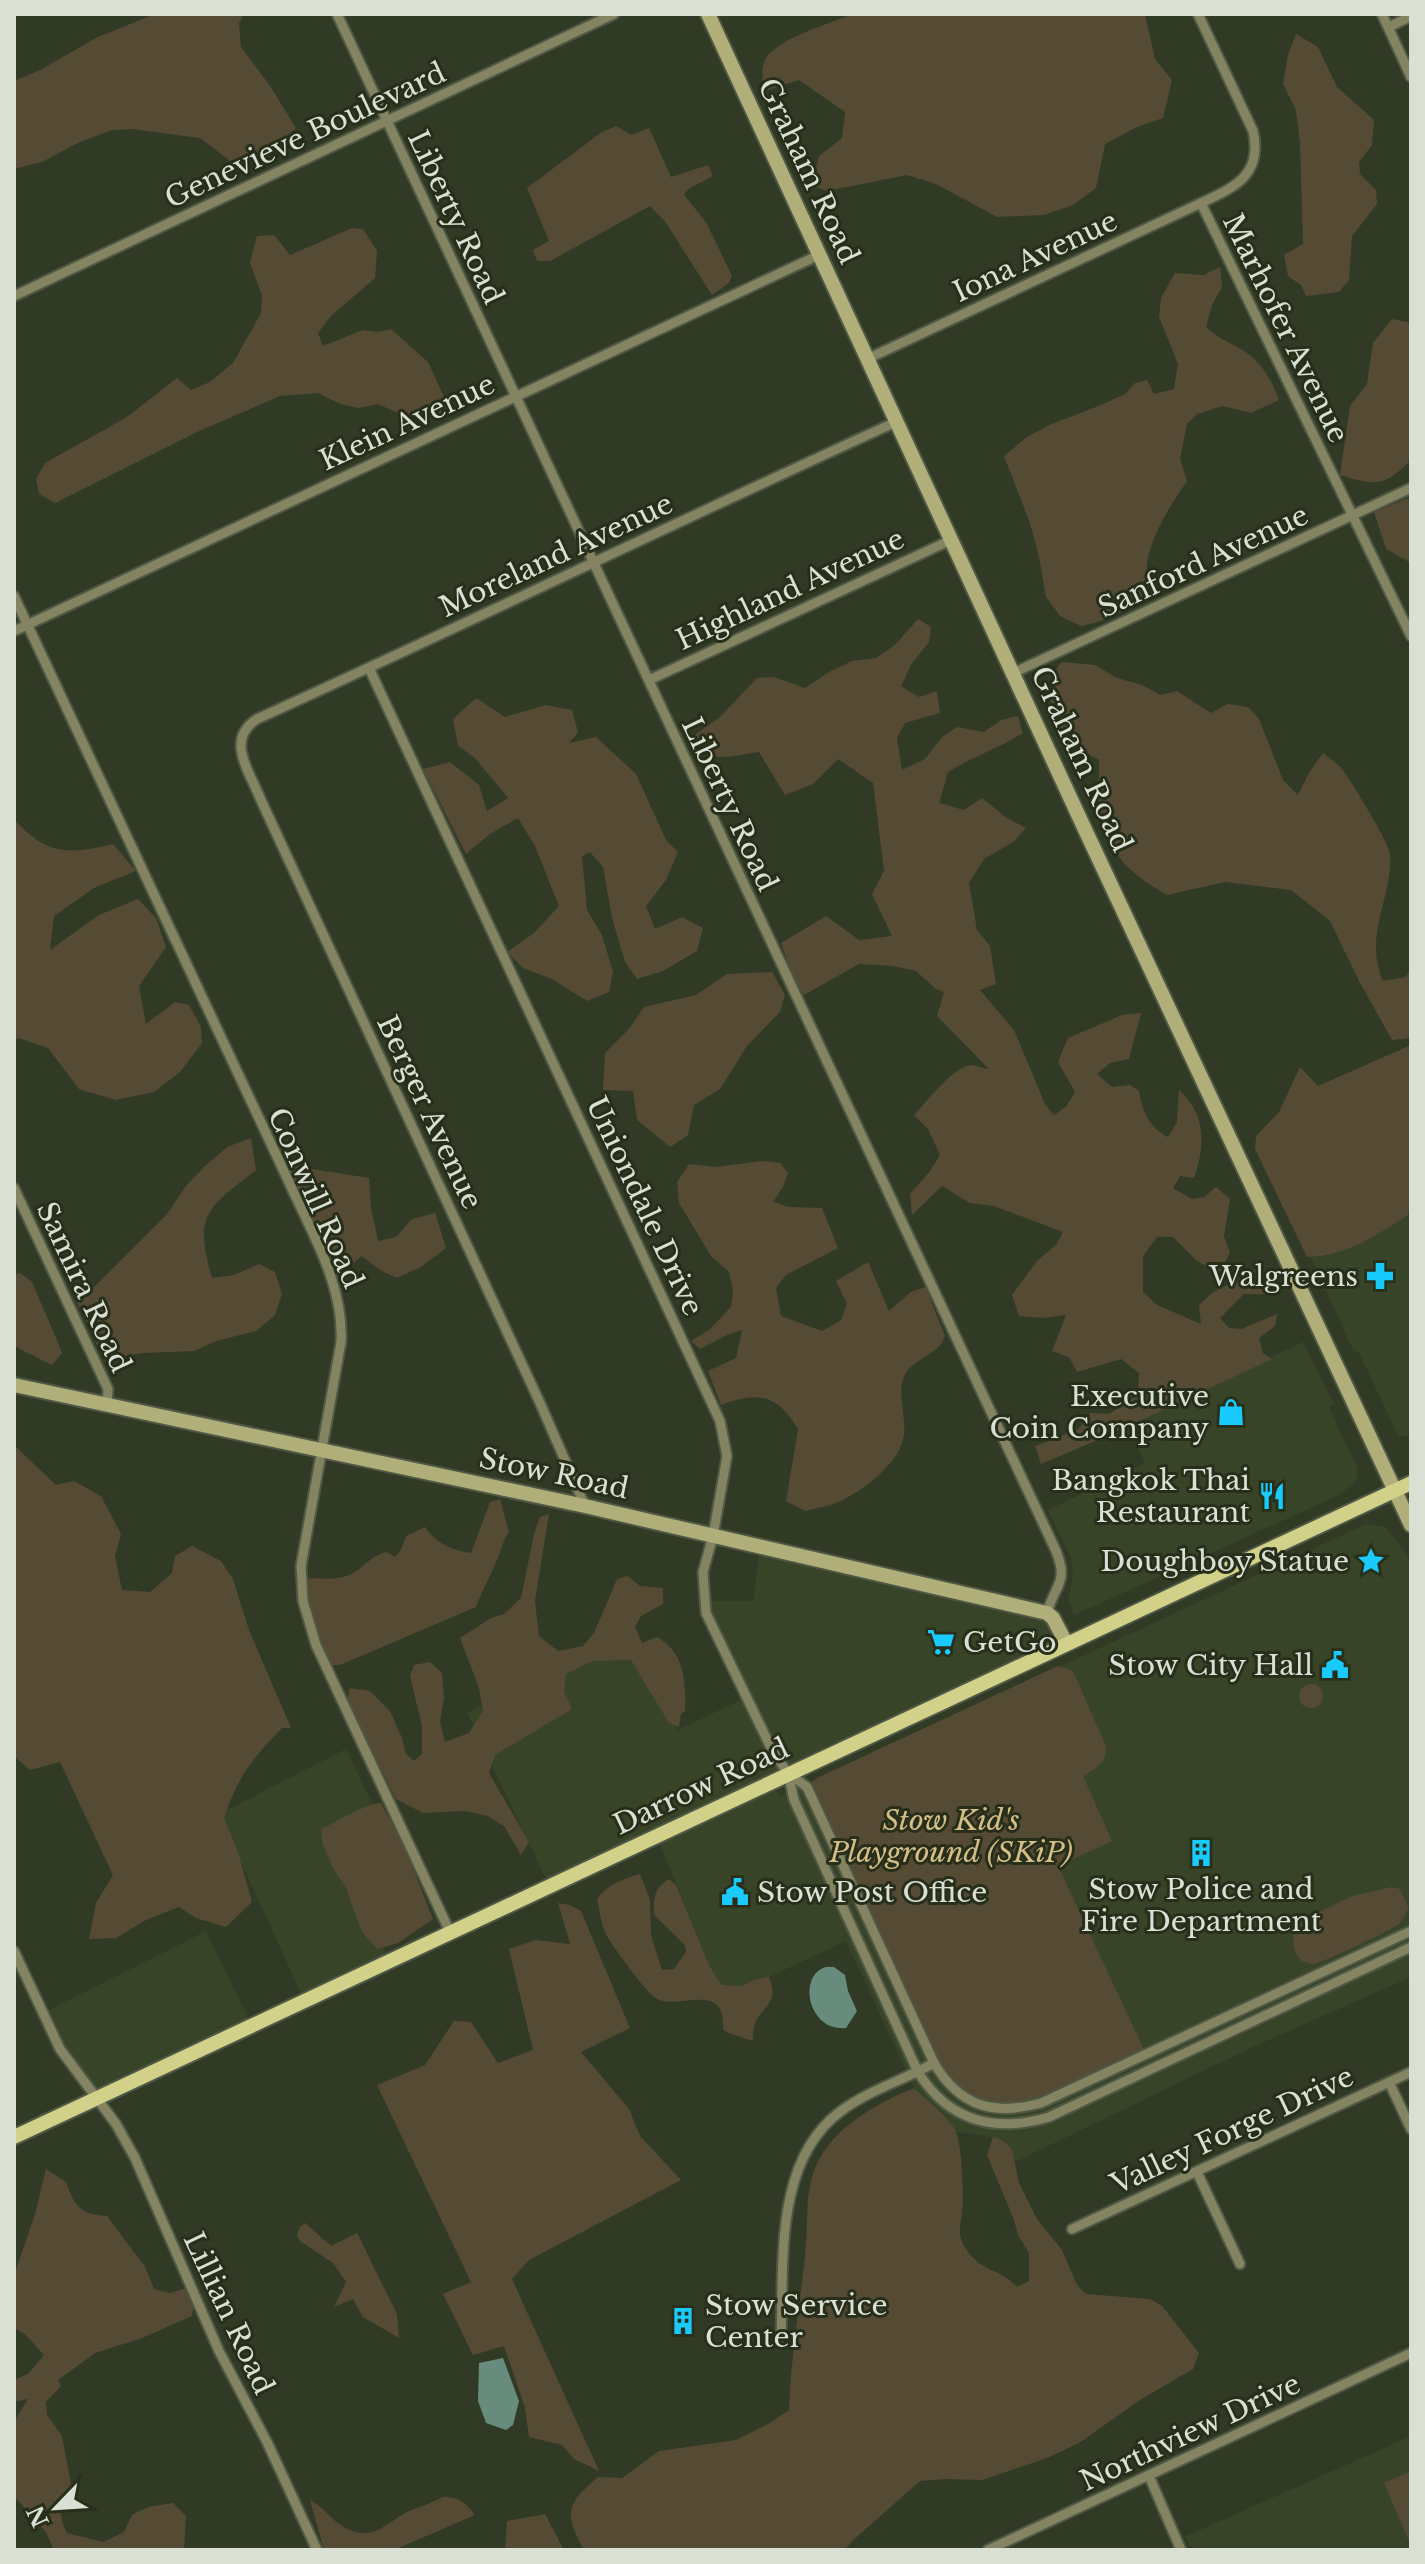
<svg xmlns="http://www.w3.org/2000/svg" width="1425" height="2564" font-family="'Libre Baskerville',serif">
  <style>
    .built { fill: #384428 }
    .green { fill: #554b35 }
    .water { fill: #678b7c }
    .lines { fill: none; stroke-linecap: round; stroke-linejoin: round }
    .street-casing { stroke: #4f5844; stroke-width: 13 }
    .secondary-casing { stroke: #4f5844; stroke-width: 18 }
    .primary-casing { stroke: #4f5844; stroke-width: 18 }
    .street { stroke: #848462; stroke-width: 9 }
    .secondary { stroke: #b0af79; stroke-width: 14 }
    .primary { stroke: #d2d18a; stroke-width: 14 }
    .labels { text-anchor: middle; stroke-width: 6; stroke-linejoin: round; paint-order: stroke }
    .street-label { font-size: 28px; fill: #dae0d3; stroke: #272f1a }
    .poi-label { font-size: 28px; fill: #dae0d3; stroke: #272f1a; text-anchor: end }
    .park-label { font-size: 28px; font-style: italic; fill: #d4bd86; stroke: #272f1a }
  </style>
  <rect width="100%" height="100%" fill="#313a24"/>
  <g class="built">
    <path d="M1411,1205v229l-6,3 -7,-2 -39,-82 -6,-3 -42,-92z"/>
    <path d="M1303,1342l31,62 -5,3 28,60v11l-5,7 -17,12 -256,116 -5,1 -6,-14 5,-24 -2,-18 -23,-48 97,-47 -19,-41 41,-15z"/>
    <path d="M1366,1524l19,3 19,23 7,15v412l-156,69 -240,116 -13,-22 -25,-6 -21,-2 -42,-44 -68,-147 -77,36 -16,3 -11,6 -20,-1 -12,-18 -52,-128 114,-56 8,14z"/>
    <path d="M760,1549l287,67 14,26 -272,128 -13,-19 -68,-138v-12h45z"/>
    <path d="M634,1633l44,97 69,-33 41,76 -239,112 -82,-172z"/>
    <path d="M346,1749l35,73 -47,24 55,114 -85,40 -85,-186z"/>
    <path d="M206,1931l45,93 -156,76 -52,-87z"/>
    <path d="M1411,2436v114h-219l-6,-14z"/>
  </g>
  <g class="green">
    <path d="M155,14h89l-5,9 2,24 29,39 26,42 -21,18 -42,17 -33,-25 -68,-9 -20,1 -32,12 -38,20 -28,7v-88l26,-11 58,-33z"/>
    <path d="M853,14h292l10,45 17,21 -9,38 -26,9 -32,17 -9,44 -23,17 -29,10 -47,2 -61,-33 -29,-9 -80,16 -16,-6 8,-29 23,-18 3,-26 -46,-32 -34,11c-2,-10 -5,-20 0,-31 10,-21 66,-37 88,-46z"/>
    <path d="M1296,34l22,13 19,40 37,33 -2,25 -13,17 1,12 16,16 1,14 -25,32 -3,44 -10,12 -33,4 -5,-11 -13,-9 -4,-21 19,-11 -3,-100 -4,-34 -13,-26 5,-29z"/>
    <path d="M616,126l15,9 18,-7 22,49 37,-12 5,11 -25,13 -4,6 22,27 26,54 -3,7 -17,12 -48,-75 -14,-14 -100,55h-13l-4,-11 16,-9 -22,-53 75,-56z"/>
    <path d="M352,228l11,1 14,22 -2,27 -44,38 -13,17 5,13 40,-16 15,2 13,-3 37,33 22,48 -25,10 -21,-4 -26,-12 -19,4 -19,-4 -22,-11 -38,3 -83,36 -142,71 -16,-9 -3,-15 9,-16 82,-46 50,-39 14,12 19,-8 23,-19 28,-50 1,-17 -12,-33 7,-27 17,-1 16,20z"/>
    <path d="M1220,267l2,20 -10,18 -6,22c14,14 31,17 45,29 14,12 22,28 28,44l-28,13 -28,-7 -26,8 -10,10 -7,35 7,22c-20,30 -56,82 -33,117l-56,24 -17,4 -21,-10 -14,-19 -7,-40 -9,-34 -26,-67 23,-19 22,-12 52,-20 24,-11 10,-11 12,-3 7,14 20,-5 4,-25 -19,-47 2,-19 14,-25 29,2z"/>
    <path d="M1392,319l15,3 4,3v135c-27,27 -35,26 -71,15l10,-69 17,-22 6,-41z"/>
    <path d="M1411,497v66l-25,-14 -12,-37z"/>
    <path d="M918,619l13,8 -2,15 -17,21 -11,23 18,11 18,-6 3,22 -35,10 -8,15 5,32 23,-11 17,-22 15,-10 27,5 17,-12 17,-4 5,17c-24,15 -51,24 -75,39l-9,31 25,7 18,-12 25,20 19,10 -13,14 -29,17 -15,24 8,47 13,16 6,38 -16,6 34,40 31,74 9,11 12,-8 9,-15 -17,-30 10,-24 54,-23 19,-2 -12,46 -19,4 -13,11 15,13 18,-2 9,6c3,19 10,37 29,46l9,-15 2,-32c28,25 26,56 15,88l-14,-2 -7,12 19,11 12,-2 12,-10 14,12 -6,37 6,17 -11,20 -22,-12 -24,-24h-16l-14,19v36l14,13 44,19 -2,-19 13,-12 49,-26 5,6 7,21h-29l-24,24 9,10 12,1 36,-15 -2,12 -16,12 4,15 9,6 -165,77 -66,28 -6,-18 44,-17 11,-16 19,1 29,-19 1,-22 -18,-14 -44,13 -8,-15 -17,-6 14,-36 -24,3 -23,-2 -7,-21 25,-34 19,-16 7,-13 -69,-26 -24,-3 -28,-17 -30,29 -2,-21 20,-23 10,-16 -12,-26 -14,-14c14,-14 38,-48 57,-50 5,0 13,4 18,4l-52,-53 7,-24 -8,-3 -20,-18 -23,-5 -34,-2 -55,31 -9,-12 -14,-40 45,-27 33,24 33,-4 -20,-42 12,-23 -11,-88 -35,-24 -25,25 -28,11 -26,-43c-29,4 -50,14 -67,-15l28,-20 37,-39 17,-1 31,11 24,-16 23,-11 24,-3 19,-13z"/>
    <path d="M1062,662l33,3 22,13 25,7 19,10 16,-4 34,22 17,-9 20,3 11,12 24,61 15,15 12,-24 13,-18c6,5 14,10 19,16 8,10 48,75 48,85 3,43 -27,81 -7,127l23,-4 5,-11v72l-19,2 -33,-59 -29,-60 -39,-31 -66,-8 -58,13c-52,-31 -53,-42 -75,-96l7,-20v-19c-7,-4 -16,-7 -22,-12 -23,-18 -39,-64 -15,-86z"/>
    <path d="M476,698l29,19 41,-12 26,5 6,22 -9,11 27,-6 40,37 30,66 12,12 -12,28 -20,26 9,23 27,-12 21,11 -6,23 -34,20 -26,8 -12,-17 -13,-44 -9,-51 -13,-15 -8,4 5,54 15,25 11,37 -4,20 -22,9 -35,-22 -29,-11 -16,-16 27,-19 25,-27 -24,-60 -17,-28 -28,16 -24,20 -43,-85 27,-7 29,23 8,26 21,-13 -34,-41 -16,-11 -5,-27z"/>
    <path d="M14,819c32,36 54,36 99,25l23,27 -42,17 -40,28 -4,34 49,-35 39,-16 18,19 10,29 -27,39 7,38 29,-22 14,3 12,22 1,16 -22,29 -26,20 -38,8 -37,-11 -31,-41 -29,-10 -5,2z"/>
    <path d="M772,972l13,23 -5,17 -33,34 -27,43 -26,16 -6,30 -18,12 -33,-27 -4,-29 -30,-1 2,-37 24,-24 15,-22 52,-12 31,-21z"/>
    <path d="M1411,1045v157l-3,13c-33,21 -61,41 -101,42l-52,-108 1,-13 23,-24 21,-45 18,19z"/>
    <path d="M251,1138l5,32c-48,38 -63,43 -44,108l22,-3 25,-11 16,8 7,22 -7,21 -19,16 -40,10 -22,10 -50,2 -16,2 -22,8 -30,-63 8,-3 84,-84 17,-26 19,-20 23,-20z"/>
    <path d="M296,1158l16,11 57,9 2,30 7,33 18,-4 16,-18 23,-6 11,35 -25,19 -24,11 -17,-8 -18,-14 -21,17 -56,-111z"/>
    <path d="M762,1161l18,2 8,10 -5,14 -10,15 16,5 33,1 16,40 -52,27 -10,13 5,28 41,15 19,-11 6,-16 -11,-23 32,-19 21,49 22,-19 17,-6 3,15 14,35c-7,21 -35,22 -42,43 -5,17 3,38 1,56 -4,28 -39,54 -63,66 -10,5 -24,7 -36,10l-19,-10 12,-72c-21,-35 -40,-38 -77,-24l-13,-34 28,-13 6,-28 -15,5 -27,14 -9,-8 19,-12 21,-22 2,-16 -4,-19 -18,-16 -32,-53 -2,-21 12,-18 27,3z"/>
    <path d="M20,1273l12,9 27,63 3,8 -10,12 -38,-19v-71z"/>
    <path d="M14,1445l42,40 18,-4 27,15 20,38 -6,22 7,34 28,2 22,-19 3,-17 17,-10 29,15 12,18 16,51 42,98h-9c-30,31 -44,48 -58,90l14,34 14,50 -26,25 -30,-9 -17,-11 -33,13 -30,18 -27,1 7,-36 17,-28 -53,-113 -30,8 -16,-14z"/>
    <path d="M500,1499l9,33c-6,8 -7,16 -11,25 -6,17 -16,33 -22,50l-136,58h-9c-11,-24 -32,-60 -22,-87 18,1 35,3 50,-9 10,-8 14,-13 27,-17l9,5 6,-7 5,-14 19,-9c12,17 26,23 46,26l19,-51z"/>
    <path d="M549,1514l-14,87 4,35 19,15 25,-5 11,-13 23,-54 10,-3 13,10 23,2v16l-22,12 -6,11 7,16 15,-6c28,16 29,44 28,74l-4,3 -2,13 -10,-4 -38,-63 -39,1 -26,13 -2,18 8,17 -77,46 -6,18 40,69 -8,13 -17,-29 -16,-10 -23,-5 -42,2 -27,-14 -48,-97 1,-14 21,3 20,20 12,27 4,16 8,7 8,-7v-28l-12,-50 4,-11 16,-3 12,11 2,25 -4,24 5,20 24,-9 14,-22 -4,-23 -19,-50 31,-20 13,-4 17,-16 13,-64 6,-17z"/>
    <path d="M1058,1666l15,5 32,73c4,17 -8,24 -22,32l29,65 -54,25 88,188 -105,49 -62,2 -33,-23 -139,-295 10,-9z"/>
    <circle cx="1311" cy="1696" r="12"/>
    <path d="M381,1803l22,40 30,76 -35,24 -21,6 -15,-17 -16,-44 -14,-22 -9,-21 -2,-16c17,-8 44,-25 60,-26z"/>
    <path d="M640,1874l10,26 1,35 11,35 12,-1 12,-17 -1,-7 -31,-30c-1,-16 0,-27 15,-36l7,6 34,82 12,18 20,1 11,-6 16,-3c14,35 -19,28 -16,64l-25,-8 -5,-4c3,-49 -44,-19 -66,-30 -10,-5 -44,-52 -50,-63 -6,-10 -7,-25 -10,-36 8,-15 28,-22 43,-26z"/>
    <path d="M1392,1887l8,2 9,19c-3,5 -6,12 -10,16 -5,5 -77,39 -85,40 -2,0 -9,-2 -12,-3 -9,-6 -8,-19 -9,-29l10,-12 49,-24z"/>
    <path d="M558,1903l12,2 11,6 49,117 -49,24 48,57 11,27 41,44 -152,80 -17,19 87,192 -25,-12 -12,-14 -33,-8 -4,-29 -21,-62 -31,9 -30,-61 28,-12 -94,-197 48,-20 29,-44 17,1 27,41 35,-13 -24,-101 26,-9 35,4z"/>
    <path d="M914,2088c11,11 37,31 42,44 6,15 8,64 6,80 -1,14 -6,21 3,35 15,26 36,21 52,40l12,-6v-28l-11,-18 -4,-15 -27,-65 6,-18 9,3 10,9 7,34 18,36 25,31 15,35 9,9 64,5 12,7 37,47 -6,16 -53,31 -61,43 -32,15 -65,22 -37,-1 -25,2 -69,61 -6,8h-261c-20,-37 -18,-46 14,-73l24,1 37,-27 77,-11 34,-17 19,-13c2,-56 12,-110 17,-165 2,-26 -1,-54 10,-79 16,-38 61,-63 98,-78z"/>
    <path d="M46,2169l20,13c9,24 13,32 41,34l38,51 9,22 16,4 16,-5 8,15 -2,13 -50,22 -47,15 -37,27 3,6 -15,16 1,13 15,21 10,53c-13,16 -14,26 -5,44l36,9 21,-10 8,-17 16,-8 25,-4 13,13 -2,34h-130l-8,-18 -32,-36v-74l14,-23 -14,3v-22l14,-6 16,-19 -19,-21 -11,-6v-60l2,2 19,-56z"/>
    <path d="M305,2223l26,23 26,-13 40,81 2,24 -36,-21 -10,-18 -19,8 12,-25 -13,-19 -33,-22 -3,-6 3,-8z"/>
    <path d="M1411,2471v75l-27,-63z"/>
    <path d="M443,2497c16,0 22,5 32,18l-81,35h-70l-14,-50c13,6 21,20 34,27 28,16 41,-3 63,-15 12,-5 24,-9 36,-15z"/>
    <path d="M545,2514l19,36h-59l2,-29z"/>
  </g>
  <g class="water">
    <path d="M826,1967h8l11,8 3,16 9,20 -11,17c-38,4 -49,-53 -20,-61z"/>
    <path d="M503,2358l16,43 -6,24 -7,5 -20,-7 -8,-22 1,-38z"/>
  </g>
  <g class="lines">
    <g class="street-casing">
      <g id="street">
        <path d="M337,14l719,1537c13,32 -1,33 -9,62"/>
        <path d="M1382,14l29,63"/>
        <path d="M1389,27l22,-11"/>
        <path d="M1201,203l210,433"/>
        <path d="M14,296l600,-282"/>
        <path d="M867,359l334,-156c34,-16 62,-28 52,-72l-55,-117"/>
        <path d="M14,596l274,584c23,52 56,104 53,162l-40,224 2,35 13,44 134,287"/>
        <path d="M14,631l805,-376"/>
        <path d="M369,668l351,753 7,35 -14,80 -10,36 3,41 67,139 15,21 19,14 127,276c26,44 60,53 107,40l370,-172"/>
        <path d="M1013,673l398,-185"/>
        <path d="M649,680l302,-140"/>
        <path d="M14,1188l94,201 -1,16"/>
        <path d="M585,1506l-45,-103 -280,-605c-11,-28 -35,-58 -3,-79 214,-97 425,-200 639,-297"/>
        <path d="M788,1773l6,27 124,272c31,50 78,61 131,45l362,-170"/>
        <path d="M14,1951l46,98 56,75 19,34 84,193 48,91 50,108"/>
        <path d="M1389,2082l22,47"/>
        <path d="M1197,2172l43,92"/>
        <path d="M1072,2229l339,-157"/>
        <path d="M781,2336c3,-74 -7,-176 60,-225 28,-21 63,-31 93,-48"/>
        <path d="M1149,2476l32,74"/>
        <path d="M988,2550l423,-197"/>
      </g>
    </g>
    <g class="secondary-casing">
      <g id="secondary">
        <path d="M708,14l373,807 330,704"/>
        <path d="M14,1385l571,121 462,107 6,5 13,25"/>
      </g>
    </g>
    <g class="primary-casing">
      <path id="primary" d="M14,2137l1397,-654"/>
    </g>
    <use href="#street" class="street"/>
    <use href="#secondary" class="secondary"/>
    <use href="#primary" class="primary"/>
  </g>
  <defs>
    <g id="pharmacy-bare" transform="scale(2.16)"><path d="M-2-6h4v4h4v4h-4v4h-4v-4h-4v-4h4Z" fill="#19cafc" stroke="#272f1a" stroke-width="2.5" paint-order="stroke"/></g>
    <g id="shop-bare" transform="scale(2.16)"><path d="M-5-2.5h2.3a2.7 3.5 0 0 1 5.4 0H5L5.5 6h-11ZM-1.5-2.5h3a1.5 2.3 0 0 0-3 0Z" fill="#19cafc" stroke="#272f1a" stroke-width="2.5" paint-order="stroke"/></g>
    <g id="restaurant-bare" transform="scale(2.16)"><path d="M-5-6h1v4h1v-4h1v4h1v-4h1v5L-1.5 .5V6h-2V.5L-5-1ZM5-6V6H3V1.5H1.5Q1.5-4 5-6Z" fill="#19cafc" stroke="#272f1a" stroke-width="2.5" paint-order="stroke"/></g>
    <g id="sight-bare" transform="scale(2.16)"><path d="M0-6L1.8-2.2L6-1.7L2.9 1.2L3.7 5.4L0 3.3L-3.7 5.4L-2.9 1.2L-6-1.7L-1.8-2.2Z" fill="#19cafc" stroke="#272f1a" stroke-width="2.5" paint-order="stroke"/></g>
    <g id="supermarket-bare" transform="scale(2.16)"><path d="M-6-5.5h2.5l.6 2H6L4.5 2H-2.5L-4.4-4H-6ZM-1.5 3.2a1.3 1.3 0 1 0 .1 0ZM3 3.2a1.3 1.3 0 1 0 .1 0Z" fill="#19cafc" stroke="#272f1a" stroke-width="2.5" paint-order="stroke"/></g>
    <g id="civic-bare" transform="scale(2.16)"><path d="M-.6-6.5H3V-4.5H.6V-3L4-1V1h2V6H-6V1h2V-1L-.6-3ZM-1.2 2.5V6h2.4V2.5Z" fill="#19cafc" stroke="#272f1a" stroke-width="2.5" paint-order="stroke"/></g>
    <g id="building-bare" transform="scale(2.16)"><path d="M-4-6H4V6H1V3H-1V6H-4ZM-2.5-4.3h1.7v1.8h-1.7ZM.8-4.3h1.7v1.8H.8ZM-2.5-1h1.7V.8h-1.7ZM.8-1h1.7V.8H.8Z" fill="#19cafc" stroke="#272f1a" stroke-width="2.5" paint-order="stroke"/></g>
  </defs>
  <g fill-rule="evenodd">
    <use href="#pharmacy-bare" x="1380" y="1276"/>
    <use href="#shop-bare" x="1231" y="1412"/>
    <use href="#restaurant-bare" x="1272" y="1496"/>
    <use href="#sight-bare" x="1371" y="1561"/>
    <use href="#supermarket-bare" x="941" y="1642"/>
    <use href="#civic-bare" x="1335" y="1665"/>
    <use href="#building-bare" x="1201" y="1853"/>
    <use href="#civic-bare" x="735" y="1892"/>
    <use href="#building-bare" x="683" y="2321"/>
  </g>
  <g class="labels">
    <g class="street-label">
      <text transform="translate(305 135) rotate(-25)" y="10">Genevieve Boulevard</text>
      <text transform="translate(809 171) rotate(65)" y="10">Graham Road</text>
      <text transform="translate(456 217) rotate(65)" y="10">Liberty Road</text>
      <text transform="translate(1035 256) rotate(-25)" y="10">Iona Avenue</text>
      <text transform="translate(1286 328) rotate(64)" y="10">Marhofer Avenue</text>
      <text transform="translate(407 422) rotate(-25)" y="10">Klein Avenue</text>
      <text transform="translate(556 555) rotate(-25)" y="10">Moreland Avenue</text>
      <text transform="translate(1203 561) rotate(-25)" y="10">Sanford Avenue</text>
      <text transform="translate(790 589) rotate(-25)" y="10">Highland Avenue</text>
      <text transform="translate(1082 759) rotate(65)" y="10">Graham Road</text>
      <text transform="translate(730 804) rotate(65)" y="10">Liberty Road</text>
      <text transform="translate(430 1112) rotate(65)" y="10">Berger Avenue</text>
      <text transform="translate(316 1198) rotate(66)" y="10">Conwill Road</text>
      <text transform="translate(645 1206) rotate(65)" y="10">Uniondale Drive</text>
      <text transform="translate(84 1287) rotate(65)" y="10">Samira Road</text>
      <text transform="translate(554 1473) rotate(12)" y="10">Stow Road</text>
      <text transform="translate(701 1786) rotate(-25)" y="10">Darrow Road</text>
      <text transform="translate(1232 2130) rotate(-25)" y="10">Valley Forge Drive</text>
      <text transform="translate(229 2313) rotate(65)" y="10">Lillian Road</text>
      <text transform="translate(1190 2432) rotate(-25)" y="10">Northview Drive</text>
    </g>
    <g class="poi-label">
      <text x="1358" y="1286">Walgreens</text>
      <text x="1209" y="1406">Executive<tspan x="1209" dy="32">Coin Company</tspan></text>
      <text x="1250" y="1490">Bangkok Thai<tspan x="1250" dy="32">Restaurant</tspan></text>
      <text x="1349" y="1571">Doughboy Statue</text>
      <text x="963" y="1652" text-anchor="start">GetGo</text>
      <text x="1313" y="1675">Stow City Hall</text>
      <text x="1201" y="1899" text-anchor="middle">Stow Police and<tspan x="1201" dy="32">Fire Department</tspan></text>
      <text x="757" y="1902" text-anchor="start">Stow Post Office</text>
      <text x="705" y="2315" text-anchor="start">Stow Service<tspan x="705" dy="32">Center</tspan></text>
    </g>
    <g class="park-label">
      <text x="951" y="1830">Stow Kid's<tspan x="951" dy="32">Playground (SKiP)</tspan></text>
    </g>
  </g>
  <rect width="1425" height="2564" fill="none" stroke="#dae0d3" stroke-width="32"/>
  <g transform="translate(56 2508) rotate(245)" stroke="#272f1a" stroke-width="6" paint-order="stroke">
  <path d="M0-6L14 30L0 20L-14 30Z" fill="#dae0d3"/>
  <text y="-12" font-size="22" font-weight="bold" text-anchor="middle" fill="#dae0d3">N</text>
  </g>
</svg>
